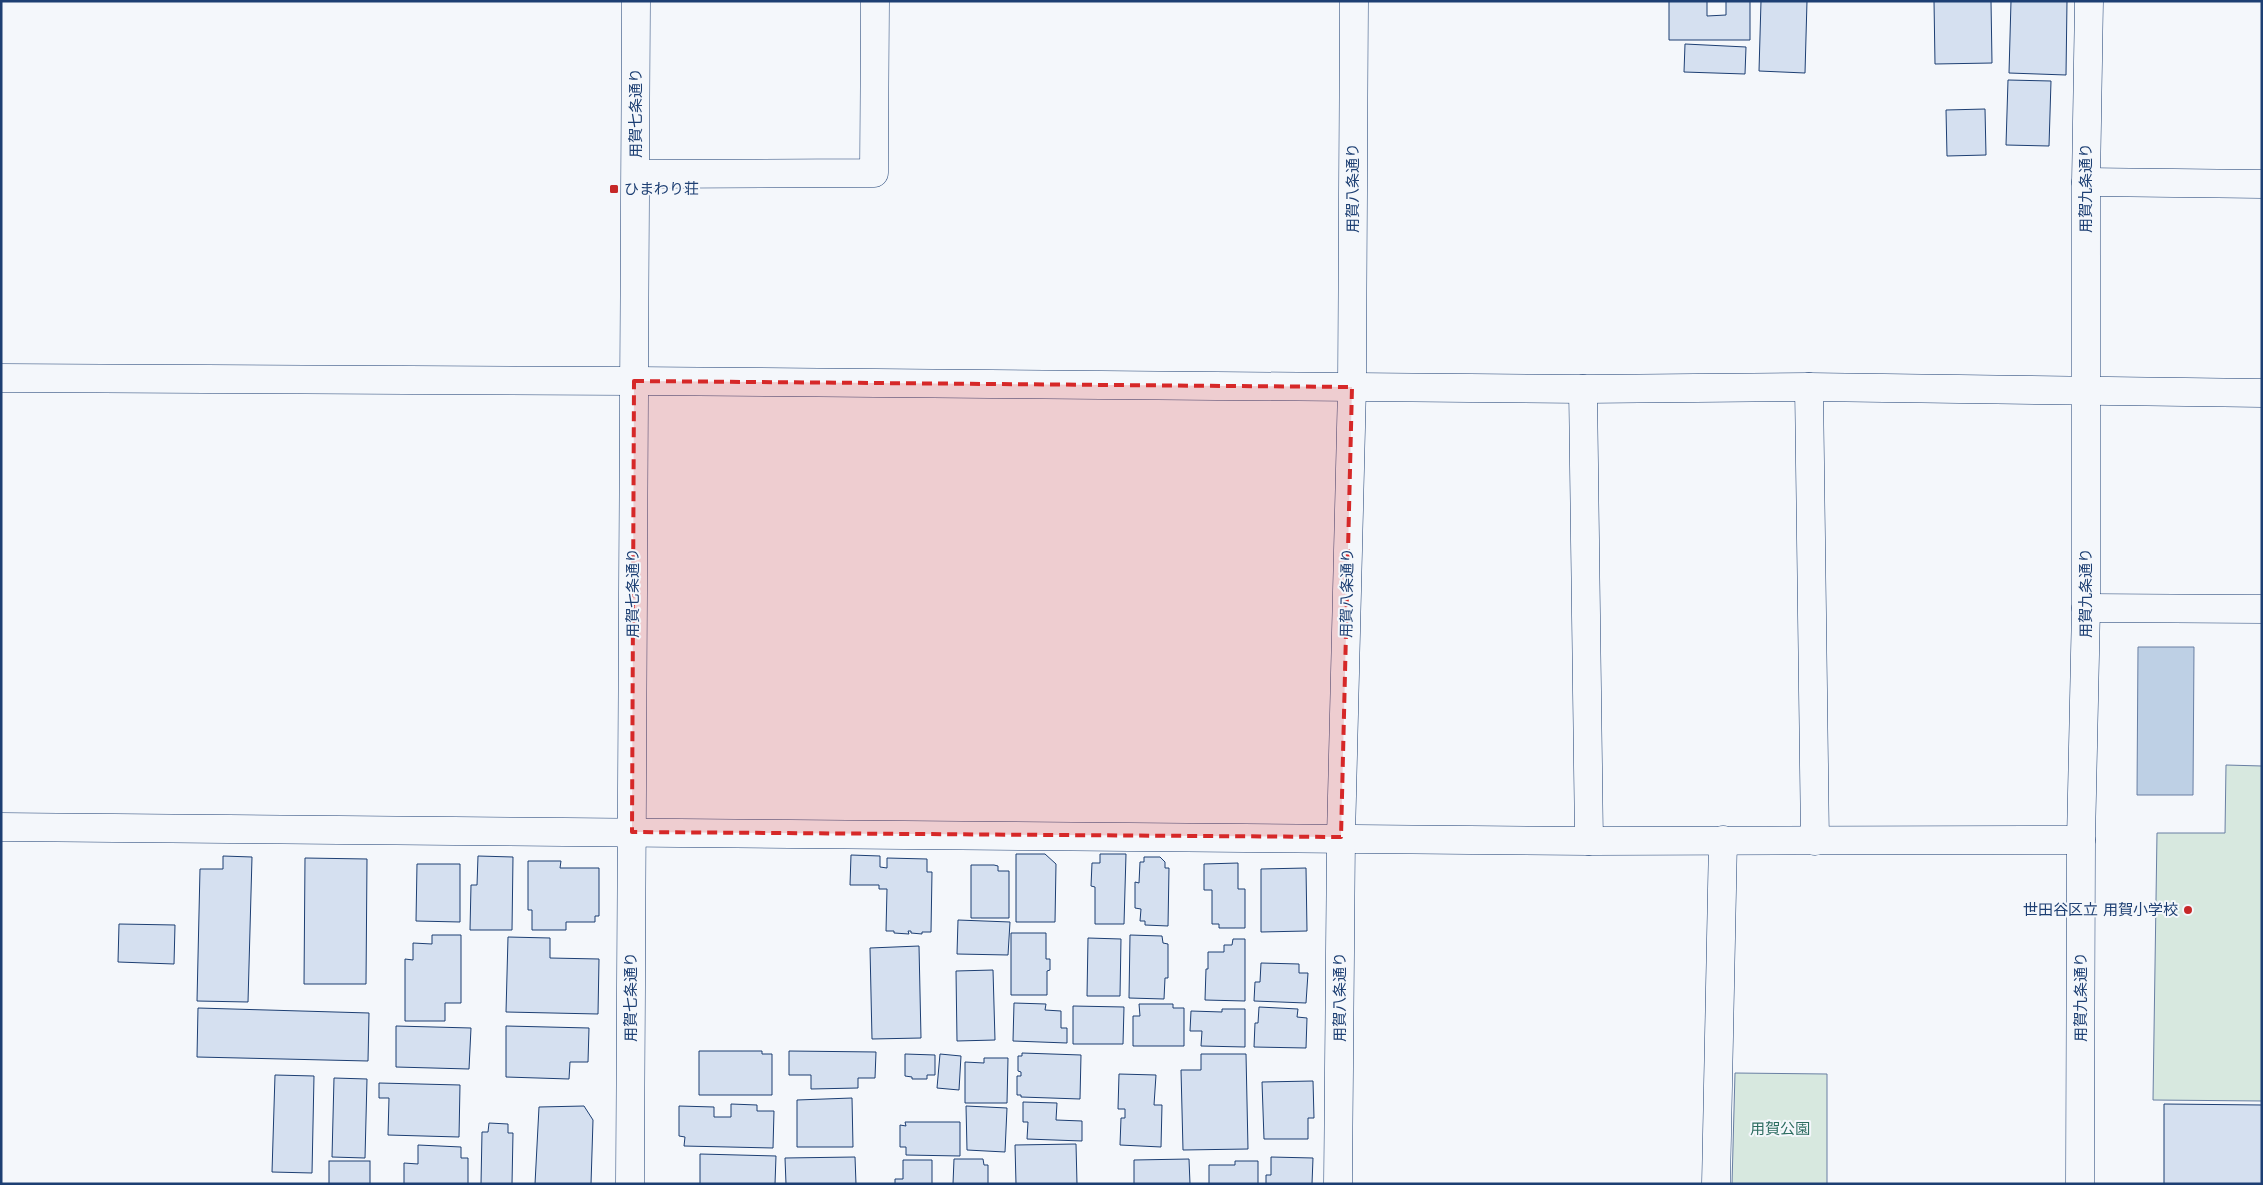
<svg xmlns="http://www.w3.org/2000/svg" width="2263" height="1185" font-family="'Work Sans','Noto Sans JP',sans-serif">
  <style>
    .green { fill: #d7e8df; stroke: #687fa3 }
    .water { fill: #bed0e5; stroke: #687fa3 }
    .building { fill: #d5e0f0; stroke: #1d3f73 }
    .lines { fill: none; stroke-linecap: round; stroke-linejoin: round }
    .minor-casing { stroke: #1d3f73; stroke-width: 29 }
    .minor { stroke: #f4f7fb; stroke-width: 28 }
    .marked { fill: #d62828; fill-opacity: 0.2; stroke: #d62828; stroke-width: 4; stroke-dasharray: 10 6; stroke-linejoin: round }
    .poi-dot { fill: #c62828; stroke: #f4f7fb; stroke-width: 2 }
    .labels { text-anchor: middle; stroke-width: 4; stroke-linejoin: round; paint-order: stroke }
    .street-label { font-size: 15px; fill: #1d3f73; stroke: #f4f7fb }
    .poi-label { font-size: 15px; fill: #1d3f73; stroke: #f4f7fb; text-anchor: start }
    .park-label { font-size: 15px; fill: #2c6c60; stroke: #f4f7fb }
  </style>
  <rect width="100%" height="100%" fill="#f4f7fb"/>
  <g class="green">
    <path d="M2226,765l36,1v335l-109,-1 4,-267h68z"/>
    <path d="M1735,1073l92,1v110h-95z"/>
  </g>
  <path class="water" d="M2138,647h56l-1,148h-56z"/>
  <g class="building">
    <path d="M1669,1h38v15l19,-1v-14h24v39h-81z"/>
    <path d="M1761,1h46l-2,72 -46,-2z"/>
    <path d="M1934,1h57l1,62 -57,1z"/>
    <path d="M2011,1h56l-1,74 -57,-2z"/>
    <path d="M1685,44l61,3 -1,27 -61,-2z"/>
    <path d="M2008,80l43,1 -2,65 -43,-1z"/>
    <path d="M1985,109l1,46 -39,1 -1,-46z"/>
    <path d="M1016,854h29l11,10 -1,58h-39z"/>
    <path d="M1100,854h26l-2,70h-29v-37l-4,-1 1,-23h8z"/>
    <path d="M851,855l29,1v11l7,1v-10l40,1v13h5l-1,60h-9v2l-11,-1v-2h-3l1,3 -15,-1v-2h-8l1,-42h-8v-4h-29z"/>
    <path d="M223,856l29,1 -4,145 -51,-1 3,-132h23z"/>
    <path d="M478,856l35,1 -1,73h-42l1,-45h6z"/>
    <path d="M1144,857h16l5,5v6h4l-1,58 -23,-1v-4h-5l1,-12 -6,-1v-26l4,1 1,-21h4z"/>
    <path d="M305,858l62,1 -1,125h-62z"/>
    <path d="M528,861h33l-1,7h39v48h-4v6h-29v8h-34v-20h-4z"/>
    <path d="M1238,863v26h7v39h-26v-4h-7v-34h-8v-26z"/>
    <path d="M417,864h43v58l-44,-1z"/>
    <path d="M971,865h23l4,1v5h11v47h-38z"/>
    <path d="M1306,868l1,63 -46,1v-63z"/>
    <path d="M958,920l52,2 -2,33 -51,-1z"/>
    <path d="M119,924l56,1 -1,39 -56,-2z"/>
    <path d="M1011,933h35v26h4v11l-3,1v24h-36z"/>
    <path d="M432,935h29v68h-16v18h-40v-62l8,1v-17l19,1z"/>
    <path d="M1130,935l32,1 1,7 5,1v34h-3l-1,21 -35,-1z"/>
    <path d="M508,937l42,1v20l49,1 -1,55 -92,-2z"/>
    <path d="M1088,938l33,1 -1,57h-33z"/>
    <path d="M1233,939h12v62l-40,-1 1,-31h2v-17h16v-7h8z"/>
    <path d="M919,946l2,92 -49,1 -2,-91z"/>
    <path d="M1261,963l38,1v9h9l-2,30 -52,-2 1,-19h5z"/>
    <path d="M993,970l2,70 -38,1 -1,-70z"/>
    <path d="M1014,1003l32,1 -1,6 16,1v17h6v15l-54,-2z"/>
    <path d="M1139,1004h34v4h11v38h-51v-30h7z"/>
    <path d="M1073,1006l51,1 -1,37h-50z"/>
    <path d="M1259,1007l39,2 -1,8 10,1 -1,30 -52,-1 1,-24h3z"/>
    <path d="M198,1008l171,5 -1,48 -171,-4z"/>
    <path d="M1222,1009h23v38l-44,-1 1,-15h-12l1,-20 31,1z"/>
    <path d="M396,1026l75,2 -2,41 -73,-2z"/>
    <path d="M506,1026l83,2 -1,34h-18l-1,17 -63,-2z"/>
    <path d="M699,1051h63v3h10v41h-73z"/>
    <path d="M789,1051l87,1 -1,26h-17v10l-47,1v-14h-22z"/>
    <path d="M1022,1053l59,2 -1,44 -59,-2v-2h-4v-19h4v-4l-3,-1v-15h4z"/>
    <path d="M905,1054l30,1v20h-8v4h-15v-2l-7,-1z"/>
    <path d="M940,1054l21,2 -2,34 -22,-2z"/>
    <path d="M1201,1054h45l2,95 -65,1 -2,-80h20z"/>
    <path d="M984,1058h24l-1,45h-42v-41l19,1z"/>
    <path d="M1119,1074l37,1 -2,30h8l-1,42 -41,-2 1,-27h4v-9h-7z"/>
    <path d="M275,1075l39,1 -2,97 -40,-1z"/>
    <path d="M334,1078l33,1 -2,79 -33,-1z"/>
    <path d="M1313,1081l1,37h-6v21h-44l-2,-57z"/>
    <path d="M379,1083l81,2 -1,52 -71,-2 1,-37h-10z"/>
    <path d="M852,1098l1,49h-56v-47z"/>
    <path d="M1023,1102l34,1 -1,17 26,1v20l-55,-2 1,-17h-5z"/>
    <path d="M731,1104l26,1v6h17l-1,37 -89,-2 1,-9 -6,-1v-30l35,1v10h17z"/>
    <path d="M2164,1104l98,1v79h-98z"/>
    <path d="M584,1106l9,14 -2,64h-56l4,-77z"/>
    <path d="M966,1106l41,2 -2,44 -38,-2z"/>
    <path d="M905,1122h55v34l-54,-1v-8h-6v-22l6,1z"/>
    <path d="M489,1123l19,1v9h5l-1,51h-31l1,-52h6z"/>
    <path d="M1076,1144l1,40h-61l-1,-39z"/>
    <path d="M418,1145l43,2v11h7v26h-64v-21l14,1z"/>
    <path d="M700,1154l76,2 -1,28h-75z"/>
    <path d="M855,1157l1,27h-70l-1,-26z"/>
    <path d="M1271,1157l42,1 -1,26h-46v-9h5z"/>
    <path d="M954,1159h29l1,6h4v19h-35z"/>
    <path d="M1189,1159l1,25h-56v-24z"/>
    <path d="M903,1160h29v24h-37v-5h8z"/>
    <rect x="329" y="1161" width="41" height="23"/>
    <path d="M1235,1161h23v23h-49v-19h26z"/>
  </g>
  <g class="lines">
    <g class="minor-casing">
      <g id="minor">
        <path d="M636,174l238,-1 1,-172"/>
        <path d="M2086,182l176,2"/>
        <path d="M1,378l633,3 949,8 226,-2 453,6"/>
        <path d="M1809,387l6,454"/>
        <path d="M1583,389l6,452"/>
        <path d="M2086,608l176,1"/>
        <path d="M1,827l1588,14 492,-1"/>
        <path d="M630,1184l6,-1183"/>
        <path d="M1338,1184l3,-347 11,-450 2,-386"/>
        <path d="M1716,1184l7,-344"/>
        <path d="M2080,1184l1,-344 5,-232v-426l3,-181"/>
      </g>
    </g>
    <use href="#minor" class="minor"/>
  </g>
  <path class="marked" d="M634,381l718,6 -11,450 -709,-5z"/>
  <g class="poi-dot">
    <rect x="609" y="184" width="10" height="10" rx="2.5"/>
    <circle cx="2188" cy="910" r="5"/>
  </g>
  <g class="labels">
    <g class="street-label">
      <text transform="translate(636 113) rotate(-90)" y="5">用賀七条通り</text>
      <text transform="translate(1353 188) rotate(-90)" y="5">用賀八条通り</text>
      <text transform="translate(2086 188) rotate(-90)" y="5">用賀九条通り</text>
      <text transform="translate(633 593) rotate(-90)" y="5">用賀七条通り</text>
      <text transform="translate(1347 593) rotate(-89)" y="5">用賀八条通り</text>
      <text transform="translate(2086 593) rotate(-90)" y="5">用賀九条通り</text>
      <text transform="translate(631 997) rotate(-90)" y="5">用賀七条通り</text>
      <text transform="translate(1340 997) rotate(-90)" y="5">用賀八条通り</text>
      <text transform="translate(2081 997) rotate(-90)" y="5">用賀九条通り</text>
    </g>
    <g class="poi-label">
      <text x="624" y="194">ひまわり荘</text>
      <text x="2178" y="915" text-anchor="end">世田谷区立 用賀小学校</text>
    </g>
    <g class="park-label">
      <text x="1780" y="1134">用賀公園</text>
    </g>
  </g>
  <rect width="2263" height="1185" fill="none" stroke="#1d3f73" stroke-width="5"/>
</svg>
